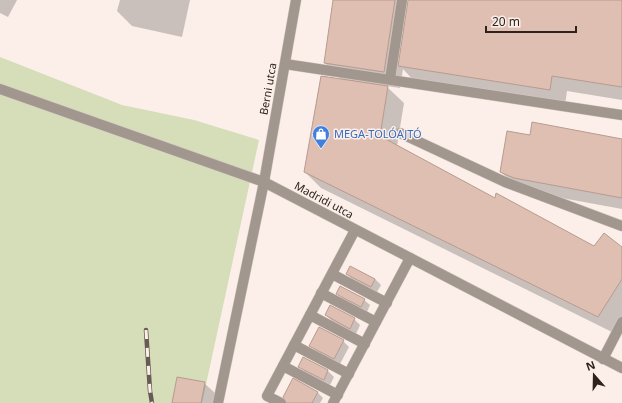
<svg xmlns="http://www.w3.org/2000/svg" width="622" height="403" font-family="'Noto Sans',sans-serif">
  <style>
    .green { fill: #d5ddb9 }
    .shadow { fill: #0003 }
    .building { fill: #debfb2; stroke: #b89b8e }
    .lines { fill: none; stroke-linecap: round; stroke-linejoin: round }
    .service-casing { stroke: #d7cac5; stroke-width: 11 }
    .minor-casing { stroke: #d7cac5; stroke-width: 11 }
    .service { stroke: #a2978e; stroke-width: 10 }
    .minor { stroke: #a2978e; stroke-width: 10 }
    .rail-casing { stroke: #665a55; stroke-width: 4.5 }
    .rail { stroke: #fcefea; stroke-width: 3; stroke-dasharray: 9; stroke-linecap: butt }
    .labels { text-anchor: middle; stroke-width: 3; stroke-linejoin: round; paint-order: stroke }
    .street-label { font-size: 11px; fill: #2d221d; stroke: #fcefea }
    .shop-label { font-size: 11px; fill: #366cbe; stroke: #fcefea; text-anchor: start }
  </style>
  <rect width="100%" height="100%" fill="#fcefea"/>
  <path class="green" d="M0,57l122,48 72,15 65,20 -57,263h-202z"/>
  <g class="shadow">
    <path d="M0,0h17l-9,17 -8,-4z"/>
    <path d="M120,0h70l-8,37 -50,-11 -15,-15z"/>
    <path d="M334,0h288v100l-55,-9 -2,14 -150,-23 -12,-13 -3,19 -14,-2 18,17 -7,43 98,54 100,47 27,2v71l-8,13 -293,-145 -16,-16 37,-92 -17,-17z"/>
    <path d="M531,136l91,4v69l-93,-17 -14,-6 -14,-14z"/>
    <path d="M347,274l28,5 6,6 -4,7 -24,-12z"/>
    <path d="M337,293l27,7 6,5 -3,7 -24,-13z"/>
    <path d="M326,315l28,4 6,6 -4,9 -24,-13z"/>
    <path d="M343,341l6,6 -9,17 -24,-13 -5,-5z"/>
    <path d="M304,359l24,12 6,6 -4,8 -25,-13 -5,-5z"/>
    <path d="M204,383l11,10 -2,10h-40z"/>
    <path d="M317,392l6,6 -3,5h-32z"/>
  </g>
  <g class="building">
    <path d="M333,0h62l-11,72 -60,-9z"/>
    <path d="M408,0h214v87l-70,-11 -2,14 -152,-24z"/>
    <path d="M321,76l67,10 -8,50 115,62 1,-5 98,53 10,-13 18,14v32l-24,38 -294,-145z"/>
    <path d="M532,122l90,17v59l-108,-20 -14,-6 7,-41 23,4z"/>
    <path d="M350,266l25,13 -4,8 -25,-13z"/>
    <path d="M340,286l25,13 -4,8 -25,-13z"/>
    <path d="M330,305l25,13 -5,11 -25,-14z"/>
    <path d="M319,327l25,13 -10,19 -25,-13z"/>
    <path d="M303,357l25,13 -4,10 -26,-13z"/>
    <path d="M177,377l28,5 -4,21h-29z"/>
    <path d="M293,378l25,14 -6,11h-25l-4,-6z"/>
  </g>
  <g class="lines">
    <g class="service-casing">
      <g id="service">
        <path d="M285,64l337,51"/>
        <path d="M390,79l12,-79"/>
        <path d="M400,133l105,49 117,44"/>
        <path d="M332,274l55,29"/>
        <path d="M321,293l55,29"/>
        <path d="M310,315l55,29"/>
        <path d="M294,345l55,29"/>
        <path d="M603,359l19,-37"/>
        <path d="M283,366l55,29"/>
        <path d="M218,403l46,-221"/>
        <path d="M281,403l-14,-7 88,-166"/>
        <path d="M333,403l77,-145"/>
      </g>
    </g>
    <g class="minor-casing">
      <g id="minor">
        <path d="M0,89l264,93 358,186"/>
        <path d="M264,182l32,-182"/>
      </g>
    </g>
    <use href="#service" class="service"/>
    <use href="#minor" class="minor"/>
    <g class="rail-casing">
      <path id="rail" d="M146,330l4,61 2,12"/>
    </g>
    <use href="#rail" class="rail"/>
  </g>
  <defs>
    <g id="shop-pin" transform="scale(0.9)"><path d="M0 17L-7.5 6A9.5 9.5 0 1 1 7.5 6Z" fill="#3f7fe0" stroke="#fcefea"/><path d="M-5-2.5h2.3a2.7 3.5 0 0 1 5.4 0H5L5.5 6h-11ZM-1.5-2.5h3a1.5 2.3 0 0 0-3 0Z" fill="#fff"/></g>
  </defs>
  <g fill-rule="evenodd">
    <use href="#shop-pin" x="321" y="134"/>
  </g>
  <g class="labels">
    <g class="street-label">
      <text transform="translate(268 89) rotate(-80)" y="4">Berni utca</text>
      <text transform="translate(324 200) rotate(28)" y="4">Madridi utca</text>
    </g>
    <g class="shop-label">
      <text x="334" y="138">MEGA-TOLÓAJTÓ</text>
    </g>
  </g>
  <g transform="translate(594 375) rotate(340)" stroke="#fcefea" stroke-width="3" paint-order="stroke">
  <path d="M0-3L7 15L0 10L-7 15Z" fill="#2d221d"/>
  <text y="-6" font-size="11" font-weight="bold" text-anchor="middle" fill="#2d221d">N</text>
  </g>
  <path d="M486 26v6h90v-6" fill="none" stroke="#2d221d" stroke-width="2"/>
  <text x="492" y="26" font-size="12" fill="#2d221d" stroke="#fcefea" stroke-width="3" paint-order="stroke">20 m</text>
</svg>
